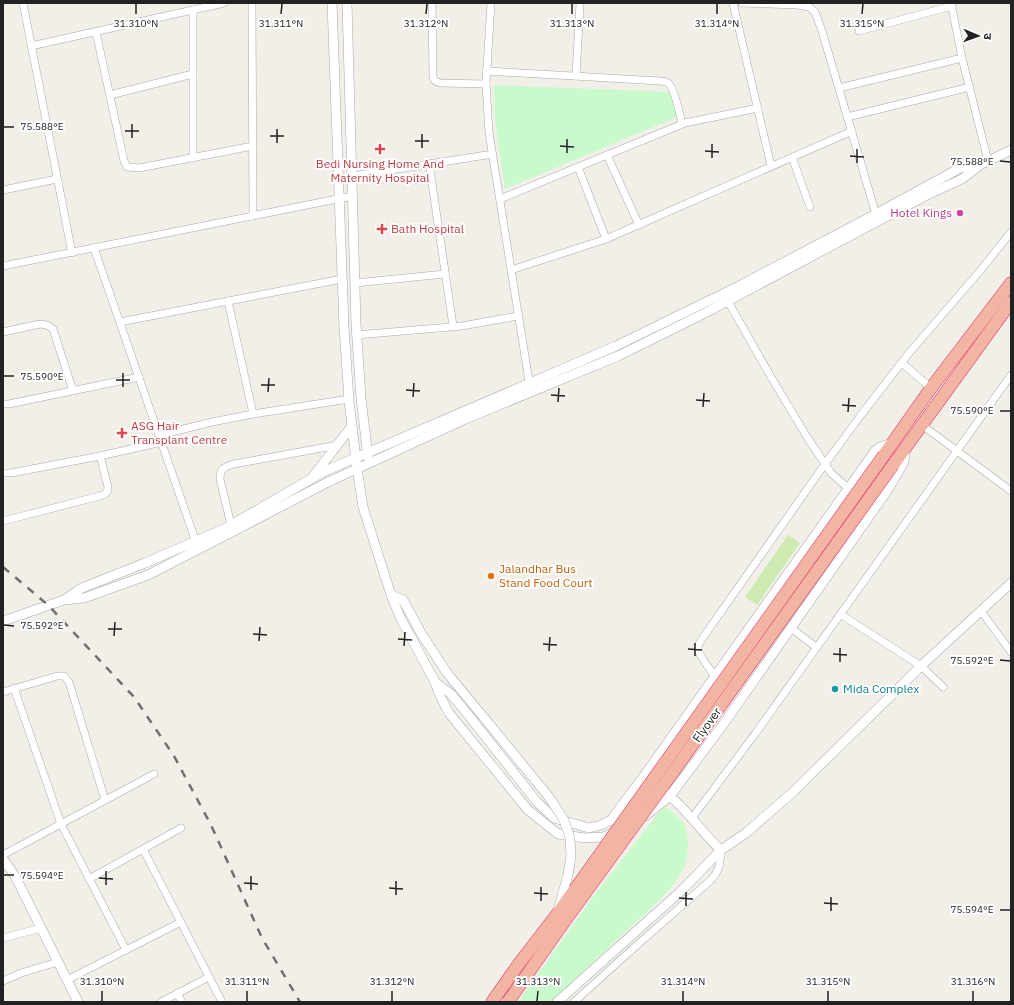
<svg xmlns="http://www.w3.org/2000/svg" width="1014" height="1005" font-family="'IBM Plex Sans','Noto Sans Devanagari',sans-serif">
  <style>
    .grass { fill: #cdebb0 }
    .park { fill: #c8facc }
    .lines { fill: none; stroke-linecap: round; stroke-linejoin: round }
    .minor-casing { stroke: #a9a9a9; stroke-width: 8 }
    .tertiary-casing { stroke: #a9a9a9; stroke-width: 10 }
    .trunk-casing { stroke: #dc2a67; stroke-width: 13 }
    .minor { stroke: #fff; stroke-width: 7 }
    .tertiary { stroke: #fff; stroke-width: 9 }
    .trunk { stroke: #f2b4a3; stroke-width: 12 }
    .rail { stroke: #707070; stroke-width: 2.5; stroke-dasharray: 8 8; stroke-linecap: butt }
    .tertiary-bridge-casing { stroke: #a9a9a9; stroke-width: 10; stroke-linecap: butt }
    .trunk-bridge-casing { stroke: #dc2a67; stroke-width: 13; stroke-linecap: butt }
    .tertiary-bridge { stroke: #fff; stroke-width: 9 }
    .trunk-bridge { stroke: #f2b4a3; stroke-width: 12 }
    .ticks { fill: none; stroke: #222; stroke-width: 1.5 }
    .health-dot { fill: #e0444e; stroke: #fff; stroke-width: 1.5 }
    .hotel-dot { fill: #d1479c; stroke: #fff; stroke-width: 1.5 }
    .food-dot { fill: #e8710a; stroke: #fff; stroke-width: 1.5 }
    .culture-dot { fill: #0f9aa8; stroke: #fff; stroke-width: 1.5 }
    .labels { text-anchor: middle; stroke-width: 4; stroke-linejoin: round; paint-order: stroke }
    .health-label { font-size: 12px; fill: #be3a42; stroke: #fff; text-anchor: start }
    .hotel-label { font-size: 12px; fill: #b23c85; stroke: #fff; text-anchor: end }
    .food-label { font-size: 12px; fill: #c56008; stroke: #fff; text-anchor: start }
    .culture-label { font-size: 12px; fill: #0d838f; stroke: #fff; text-anchor: start }
    .street-label { font-size: 12px; fill: #222; stroke: #fff }
    .ticks-label { font-size: 10px; text-anchor: middle; fill: #222; stroke: #fff; stroke-width: 4; stroke-linejoin: round; paint-order: stroke }
  </style>
  <rect width="100%" height="100%" fill="#f2efe9"/>
  <path class="grass" d="M788,535l12,8 -43,62 -12,-8z"/>
  <g class="park">
    <path d="M494,85l177,7 6,25 -172,72 -10,-69z"/>
    <path d="M664,806c7,5 15,11 20,18 6,11 5,34 -1,45 -10,21 -35,42 -53,58 -26,25 -53,50 -80,75h-32l75,-105z"/>
  </g>
  <g class="lines">
    <g class="minor-casing">
      <g id="minor">
        <path d="M23,3l49,250"/>
        <path d="M252,3l1,213"/>
        <path d="M432,3l1,74c1,4 3,5 8,6l45,1"/>
        <path d="M491,3l-5,81 3,49 41,254"/>
        <path d="M733,3l38,163"/>
        <path d="M742,3l56,2 11,2 6,5 7,19 55,187"/>
        <path d="M951,3l11,55 26,103"/>
        <path d="M859,31l93,-25"/>
        <path d="M96,32l28,129 3,6 12,1 114,-22"/>
        <path d="M31,46l193,-43"/>
        <path d="M486,71l174,10c3,0 6,0 9,3 6,6 11,31 13,40"/>
        <path d="M576,76l4,-73"/>
        <path d="M839,88l123,-30"/>
        <path d="M110,95l83,-21"/>
        <path d="M847,117l123,-30"/>
        <path d="M607,155l32,70"/>
        <path d="M792,157l18,50"/>
        <path d="M193,158v-148"/>
        <path d="M429,163l24,163"/>
        <path d="M578,167l28,72"/>
        <path d="M352,176l141,-22"/>
        <path d="M3,190l54,-11"/>
        <path d="M500,199l185,-76 73,-15"/>
        <path d="M94,248l103,297"/>
        <path d="M3,266l349,-70"/>
        <path d="M511,270l95,-31 246,-108"/>
        <path d="M355,283l90,-9"/>
        <path d="M726,298l45,79 36,60 24,36 18,16"/>
        <path d="M228,301l25,113"/>
        <path d="M120,322l222,-43"/>
        <path d="M3,332l37,-8c6,0 9,1 13,5l20,62"/>
        <path d="M356,335l106,-9 56,-10"/>
        <path d="M902,363l29,25"/>
        <path d="M3,404h6l130,-27"/>
        <path d="M922,425l89,66"/>
        <path d="M160,435l52,-13 41,-8 96,-15"/>
        <path d="M3,473h8l89,-17 62,-14"/>
        <path d="M3,521l97,-25c5,-2 8,-3 8,-9l-8,-31"/>
        <path d="M231,525l-11,-46c0,-11 4,-12 14,-15l104,-19"/>
        <path d="M981,611l30,41"/>
        <path d="M840,614l81,52 22,21"/>
        <path d="M791,628l25,19"/>
        <path d="M715,677c-4,-7 -17,-22 -17,-29 0,-4 4,-9 6,-12l121,-172 36,-49 48,-62 71,-82 31,-39"/>
        <path d="M14,688l47,136 65,126"/>
        <path d="M3,692l54,-16h7l5,6 36,118"/>
        <path d="M692,818l63,-84 256,-359"/>
        <path d="M143,849l79,153"/>
        <path d="M3,855l151,-81"/>
        <path d="M89,879l92,-51"/>
        <path d="M3,938l38,-10"/>
        <path d="M67,980l114,-58"/>
        <path d="M3,981l18,-8 37,-11"/>
        <path d="M177,993l5,9"/>
        <path d="M161,1002l48,-25"/>
        <path d="M574,1002l53,-48 84,-74c9,-10 9,-17 10,-30"/>
      </g>
    </g>
    <g class="tertiary-casing">
      <g id="tertiary">
        <path d="M332,3l12,324 5,74 8,67 6,39 28,88 10,24 34,63 5,14 9,17 79,97 30,24 26,4 20,-1 12,-6"/>
        <path d="M347,3l9,321 5,74 7,59"/>
        <path d="M314,475l38,-49"/>
        <path d="M391,595l12,5 18,33 26,40 34,41"/>
        <path d="M67,598l15,-10 63,-25 79,-34 101,-58 291,-125 123,-60 137,-72 84,-46 20,-3"/>
        <path d="M3,621l61,-21 20,-2 64,-23 82,-42 98,-51 140,-64 150,-62 89,-44 220,-117 35,-16 18,-14 31,-15"/>
        <path d="M435,682l16,12 11,13 75,95 17,16 35,10 12,-3 10,-5 33,-44 231,-325 5,-4 12,-4"/>
        <path d="M666,793c21,16 36,40 55,57l25,-17 47,-41 128,-126 90,-83"/>
        <path d="M645,816l25,-20 55,-74 162,-231 17,-29 1,-13"/>
        <path d="M3,859l12,17 63,126"/>
        <path d="M557,1002l123,-110 41,-42"/>
      </g>
    </g>
    <g class="trunk-casing">
      <g id="trunk">
        <path d="M884,455l47,-67 80,-105"/>
        <path d="M893,465l118,-163"/>
        <path d="M492,1002l26,-37"/>
      </g>
    </g>
    <use href="#minor" class="minor"/>
    <use href="#tertiary" class="tertiary"/>
    <use href="#trunk" class="trunk"/>
    <path class="rail" d="M3,567l45,38 86,92 40,59 37,69 51,113 38,64"/>
    <g class="tertiary-bridge-casing">
      <path id="tertiary-bridge" d="M481,714l68,83 15,23 6,18 1,18 -3,19 -10,35"/>
    </g>
    <g class="trunk-bridge-casing">
      <g id="trunk-bridge">
        <path d="M518,965l40,-52 326,-458"/>
        <path d="M508,1002l56,-80 104,-143 225,-314"/>
      </g>
    </g>
    <use href="#tertiary-bridge" class="tertiary-bridge"/>
    <use href="#trunk-bridge" class="trunk-bridge"/>
  </g>
  <path class="ticks" d="M136,14v-10M281,14l1,-10M426,14l1,-10M572,14v-10M717,14v-10M862,14l1,-10M4,127h10M125,131h14M270,136h14M132,138v-14M415,141h14M277,143v-14M560,146l14,1M422,148v-14M705,151l14,1M567,153v-14M850,156l14,1M712,158v-14M1000,161l10,1M857,163v-14M4,376h10M116,380h14M261,385h14M123,387v-14M406,390l14,1M268,392l1,-14M551,395l14,1M413,397l1,-14M696,400l14,1M558,402l1,-14M842,405l14,1M703,407l1,-14M1000,411h10M848,412l1,-14M4,625l10,1M108,629h14M253,634l14,1M114,636l1,-14M398,639l14,1M259,641l1,-14M543,644l14,1M404,646l1,-14M688,649l14,1M549,651l1,-14M833,654l14,1M695,656v-13M1000,660l10,1M840,662v-14M4,875h10M99,878l14,1M244,883l14,1M106,885v-14M389,888l14,1M251,890v-14M534,893l14,1M396,895v-14M679,898l14,1M541,901v-14M824,903l14,1M686,906v-14M1000,910h10M831,911v-14M102,1001v-10M247,1001v-10M392,1001v-10M537,1001l1,-10M683,1001v-10M828,1001v-10M973,1001v-10"/>
  <g class="health-dot">
    <path d="M378 143h4v4h4v4h-4v4h-4v-4h-4v-4h4z"/>
    <path d="M380 223h4v4h4v4h-4v4h-4v-4h-4v-4h4z"/>
    <path d="M120 427h4v4h4v4h-4v4h-4v-4h-4v-4h4z"/>
  </g>
  <circle class="hotel-dot" cx="960" cy="213" r="4"/>
  <circle class="food-dot" cx="491" cy="576" r="4"/>
  <circle class="culture-dot" cx="835" cy="689" r="4"/>
  <g class="labels">
    <g class="health-label">
      <text x="380" y="168" text-anchor="middle">Bedi Nursing Home And<tspan x="380" dy="14">Maternity Hospital</tspan></text>
      <text x="391" y="233">Bath Hospital</text>
      <text x="131" y="430">ASG Hair<tspan x="131" dy="14">Transplant Centre</tspan></text>
    </g>
    <g class="hotel-label">
      <text x="952" y="217">Hotel Kings</text>
    </g>
    <g class="food-label">
      <text x="499" y="573">Jalandhar Bus<tspan x="499" dy="14">Stand Food Court</tspan></text>
    </g>
    <g class="culture-label">
      <text x="843" y="693">Mida Complex</text>
    </g>
    <g class="street-label">
      <text transform="translate(707 725) rotate(-54)" y="4">Flyover</text>
    </g>
  </g>
  <g class="ticks-label">
    <text x="136" y="27">31.310°N</text>
    <text x="281" y="27">31.311°N</text>
    <text x="426" y="27">31.312°N</text>
    <text x="572" y="27">31.313°N</text>
    <text x="717" y="27">31.314°N</text>
    <text x="862" y="27">31.315°N</text>
    <text x="42" y="130">75.588°E</text>
    <text x="972" y="165">75.588°E</text>
    <text x="42" y="380">75.590°E</text>
    <text x="972" y="414">75.590°E</text>
    <text x="42" y="629">75.592°E</text>
    <text x="972" y="664">75.592°E</text>
    <text x="42" y="879">75.594°E</text>
    <text x="972" y="913">75.594°E</text>
    <text x="102" y="985">31.310°N</text>
    <text x="247" y="985">31.311°N</text>
    <text x="392" y="985">31.312°N</text>
    <text x="538" y="985">31.313°N</text>
    <text x="683" y="985">31.314°N</text>
    <text x="828" y="985">31.315°N</text>
    <text x="973" y="985">31.316°N</text>
  </g>
  <rect width="1014" height="1005" fill="none" stroke="#222222" stroke-width="8"/>
  <g transform="translate(978 36) rotate(92)" stroke="#ffffff" stroke-width="3" paint-order="stroke">
  <path d="M0-3L7 15L0 10L-7 15Z" fill="#222222"/>
  <text y="-6" font-size="11" font-weight="bold" text-anchor="middle" fill="#222222">उ</text>
  </g>
</svg>
